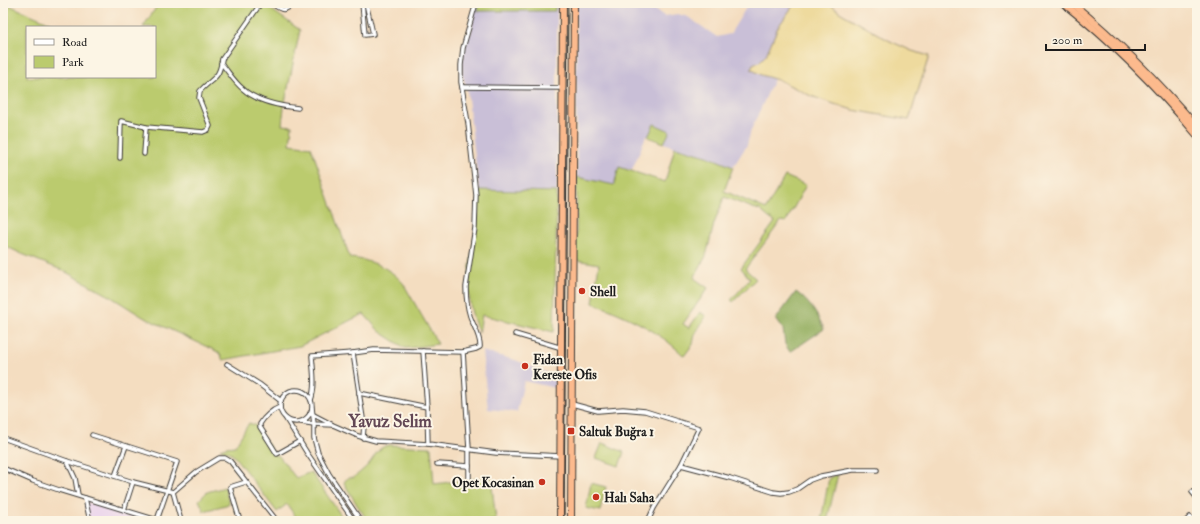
<svg xmlns="http://www.w3.org/2000/svg" width="1200" height="524" font-family="'IM FELL Double Pica',serif">
  <style>
    .built { fill: #e9d1ed }
    .industrial { fill: #c9bfd7 }
    .green { fill: #bbcb6e; stroke: #6c7445 }
    .forest { fill: #94af61; stroke: #58663e }
    .sand { fill: #eeda9e; stroke: #857b5d }
    .lines { fill: none; stroke-linecap: round; stroke-linejoin: round }
    .street-casing { stroke: #3c3935; stroke-width: 5.5 }
    .highway-casing { stroke: #3c3935; stroke-width: 8 }
    .street { stroke: #fff; stroke-width: 3.5 }
    .highway { stroke: #fcba8d; stroke-width: 6 }
    .tram { stroke: #1c1c1c; stroke-width: 1 }
    .poi-dot { fill: #c8321e; stroke: #fcf5e5; stroke-width: 1.5 }
    .labels { text-anchor: middle; stroke-width: 4; stroke-linejoin: round; paint-order: stroke }
    .poi-label { font-size: 13px; font-weight: bold; fill: #1c1c1c; stroke: #fcf5e5; text-anchor: start }
    .district-label { font-size: 17px; font-weight: bold; fill: #624754; stroke: #fcf5e5 }
  </style>
  <rect width="100%" height="100%" fill="#fcf5e5"/>
  <filter id="ink" filterUnits="userSpaceOnUse"><feTurbulence type="fractalNoise" baseFrequency=".025" numOctaves="2"/><feDisplacementMap in="SourceGraphic" scale="8" xChannelSelector="R" yChannelSelector="G"/><feConvolveMatrix kernelMatrix="1 2 1 2 8 2 1 2 1" color-interpolation-filters="sRGB"/></filter>
  <filter id="wash" filterUnits="userSpaceOnUse"><feTurbulence type="fractalNoise" baseFrequency=".012" numOctaves="4" result="noise"/><feDisplacementMap in="SourceGraphic" scale="16" xChannelSelector="R" yChannelSelector="G"/><feGaussianBlur stdDeviation="0.9" result="paint"/><feColorMatrix in="noise" values="0 0 0 0 0 0 0 0 0 0 0 0 0 0 0 0 0 1.4 0 .05"/><feComposite in="paint" operator="in"/></filter>
  <g filter="url(#wash)">
    <rect width="100%" height="100%" fill="#f4ddc0"/>
    <path class="built" d="M87,502l59,19h-51l-5,-2 -5,-12 1,-4z"/>
    <g class="industrial">
      <path d="M477,3h80v189l-78,-2 -12,-100 -5,-17 1,-19 4,-14 4,-8 3,-17z"/>
      <path d="M576,3h69l19,13 14,-2 10,3 29,20 13,-3 19,-31h46l-17,24 -12,28 -7,7 -6,3 -2,4 10,6 13,4 -23,51 -4,15 -14,22 -26,-11 -32,-9 -11,-4 6,-12 -16,-7 -6,13 -2,-1 -14,34 -13,-3 -5,18 -37,-8z"/>
      <path d="M482,351l33,9 40,16v12l-31,-7 -7,31 -29,-3z"/>
    </g>
    <g class="green">
      <path d="M3,3h8v3l49,21h-33v50h128v-50h-12l16,-24h103l38,27 -16,77 -2,18 10,1 -2,18 21,3 39,111c21,2 39,9 53,25l35,61 -29,4h-4l-26,-17 -15,-17 -11,5 -53,27 -77,14 -4,-7 -5,-3 -71,-33 -35,-22 -44,-24 -42,-17 -19,-9z"/>
      <path d="M479,3h76v8h-77z"/>
      <path d="M654,124l16,7 -6,12 -16,-6z"/>
      <path d="M675,147l32,9 26,11 -9,24 42,18 19,-33 21,9 -20,37 -5,-1 -36,48 11,10 -23,23 -2,-2 19,-21 -9,-11 34,-46 -6,-4 -9,-8 -7,-2 -29,-11 -10,27 -8,32 -12,22 14,10 -25,36 6,4 11,-16 6,4 -11,18 -2,10 -9,12c-26,-26 -57,-40 -91,-53l6,-39 -23,-4 1,-83 37,8 5,-18 46,15z"/>
      <path d="M479,190l78,2 -3,140 -72,-17 -3,18c-18,-38 -8,-72 -2,-112 1,-10 1,-20 2,-31z"/>
      <path d="M249,423l6,2 19,28 2,3 2,-1 18,23 15,-6 34,49h-47l-11,-17 -10,8 -43,-56 -5,-4 -9,-3 6,-2 9,-1z"/>
      <path d="M602,443l22,9 -5,14 -23,-8z"/>
      <path d="M389,445l42,2 3,37 57,-7 5,44h-128l-11,-16 -13,-22c2,-5 5,-6 9,-5 5,-4 10,-8 15,-13 7,-8 9,-18 21,-20z"/>
      <path d="M838,474l-11,47h-6l8,-43z"/>
      <path d="M591,483l15,4 -6,24 -14,-3z"/>
      <path d="M225,487l4,17 -25,7 -5,-11 8,-8z"/>
    </g>
    <path class="forest" d="M796,292c14,10 21,22 28,37l-34,23 -5,-8 -2,-15 -7,-10z"/>
    <path class="sand" d="M795,3h33l13,10 49,28 22,10 17,5 -20,64 -56,-10 -25,-8 -17,-6 -30,-15 -20,-6 -10,-6 2,-4 6,-3 7,-7 12,-28z"/>
  </g>
  <g filter="url(#ink)">
    <g class="lines">
      <g class="street-casing">
        <g id="street">
          <path d="M271,3c10,7 13,10 23,0"/>
          <path d="M342,3h8"/>
          <path d="M362,3l3,32 8,-1 -7,-31"/>
          <path d="M1194,3l3,2"/>
          <path d="M221,63c7,8 13,19 22,26 14,13 36,17 55,19"/>
          <path d="M462,87l101,1"/>
          <path d="M144,154l2,-27"/>
          <path d="M120,158l1,-37 25,6 57,5 5,-2 2,-4 -11,-28 1,-7c13,-14 19,-11 22,-32l39,-56"/>
          <path d="M515,334l47,14"/>
          <path d="M423,351l4,56 1,37"/>
          <path d="M463,352l6,97v30"/>
          <path d="M353,353l21,-3 89,2 13,-3 4,-2c1,-10 -7,-22 -10,-31 -3,-10 -4,-19 -4,-29l9,-59 1,-33 -8,-72 -7,-41v-17l2,-17 13,-45"/>
          <path d="M227,364l32,20 22,17"/>
          <circle cx="296" cy="406" r="16"/>
          <path d="M359,393l68,14"/>
          <path d="M311,400c5,-14 2,-30 1,-44l41,-3 11,72 -1,13"/>
          <path d="M572,404l26,7 25,-2 22,2 54,17 -18,37 -27,43 -6,13"/>
          <path d="M280,407c-8,3 -16,10 -20,17v3l17,27 23,-13"/>
          <path d="M312,408l2,16v14l4,15 11,21 32,47"/>
          <path d="M310,413l23,12 25,11 18,5 52,3 68,9 65,3"/>
          <path d="M286,419l21,34 47,68"/>
          <path d="M301,422l13,2 18,1"/>
          <path d="M92,435l85,27 -20,58"/>
          <path d="M3,438l64,23 66,21 40,10"/>
          <path d="M67,461l8,17 3,17"/>
          <path d="M437,464l32,2"/>
          <path d="M681,465l49,13 43,14 8,1 8,-1 8,-3 13,-9 11,-4 32,-6h24"/>
          <path d="M3,468l30,13 26,9 101,31"/>
          <path d="M115,476l11,-30"/>
          <path d="M1192,492l5,6"/>
          <path d="M85,498l5,23"/>
          <path d="M124,510l9,-28"/>
          <path d="M181,521l-8,-29 23,-20 23,-14h6l5,3 47,60"/>
          <path d="M240,521l-10,-34 16,-5"/>
          <path d="M1186,521l4,-4 4,4"/>
        </g>
      </g>
      <g class="highway-casing">
        <g id="highway">
          <path d="M1063,3c49,39 94,84 134,132"/>
          <path d="M1072,3c45,37 87,79 125,124"/>
          <path d="M560,521l3,-518"/>
          <path d="M571,521l3,-518"/>
        </g>
      </g>
      <use href="#street" class="street"/>
      <use href="#highway" class="highway"/>
      <path class="tram" d="M564,521l4,-518"/>
    </g>
  </g>
  <g class="poi-dot">
    <circle cx="582" cy="291" r="4"/>
    <circle cx="525" cy="366" r="4"/>
    <rect x="567" y="427" width="8" height="8" rx="2"/>
    <circle cx="542" cy="482" r="4"/>
    <circle cx="596" cy="497" r="4"/>
  </g>
  <g class="labels">
    <g class="poi-label">
      <text x="590" y="296">Shell</text>
      <text x="533" y="364">Fidan<tspan x="533" dy="15">Kereste Ofis</tspan></text>
      <text x="579" y="436">Saltuk Buğra 1</text>
      <text x="534" y="487" text-anchor="end">Opet Kocasinan</text>
      <text x="604" y="502">Halı Saha</text>
    </g>
    <g class="district-label">
      <text x="390" y="427">Yavuz Selim</text>
    </g>
  </g>
  <rect width="1200" height="524" fill="none" stroke="#fcf5e5" stroke-width="16"/>
  <rect x="26" y="26" width="130" height="52" fill="#fcf5e5" stroke="#a29e95"/>
  <rect x="34" y="39" width="20" height="6" fill="#ffffff" stroke="#a29e95"/>
  <text x="62" y="46" font-size="12" fill="#1c1c1c">Road</text>
  <rect x="34" y="56" width="20" height="12" fill="#bbcb6e" stroke="#a29e95"/>
  <text x="62" y="66" font-size="12" fill="#1c1c1c">Park</text>
  <path d="M1046 44v6h99v-6" fill="none" stroke="#1c1c1c" stroke-width="2"/>
  <text x="1052" y="44" font-size="12" fill="#1c1c1c" stroke="#fcf5e5" stroke-width="3" paint-order="stroke">200 m</text>
</svg>
